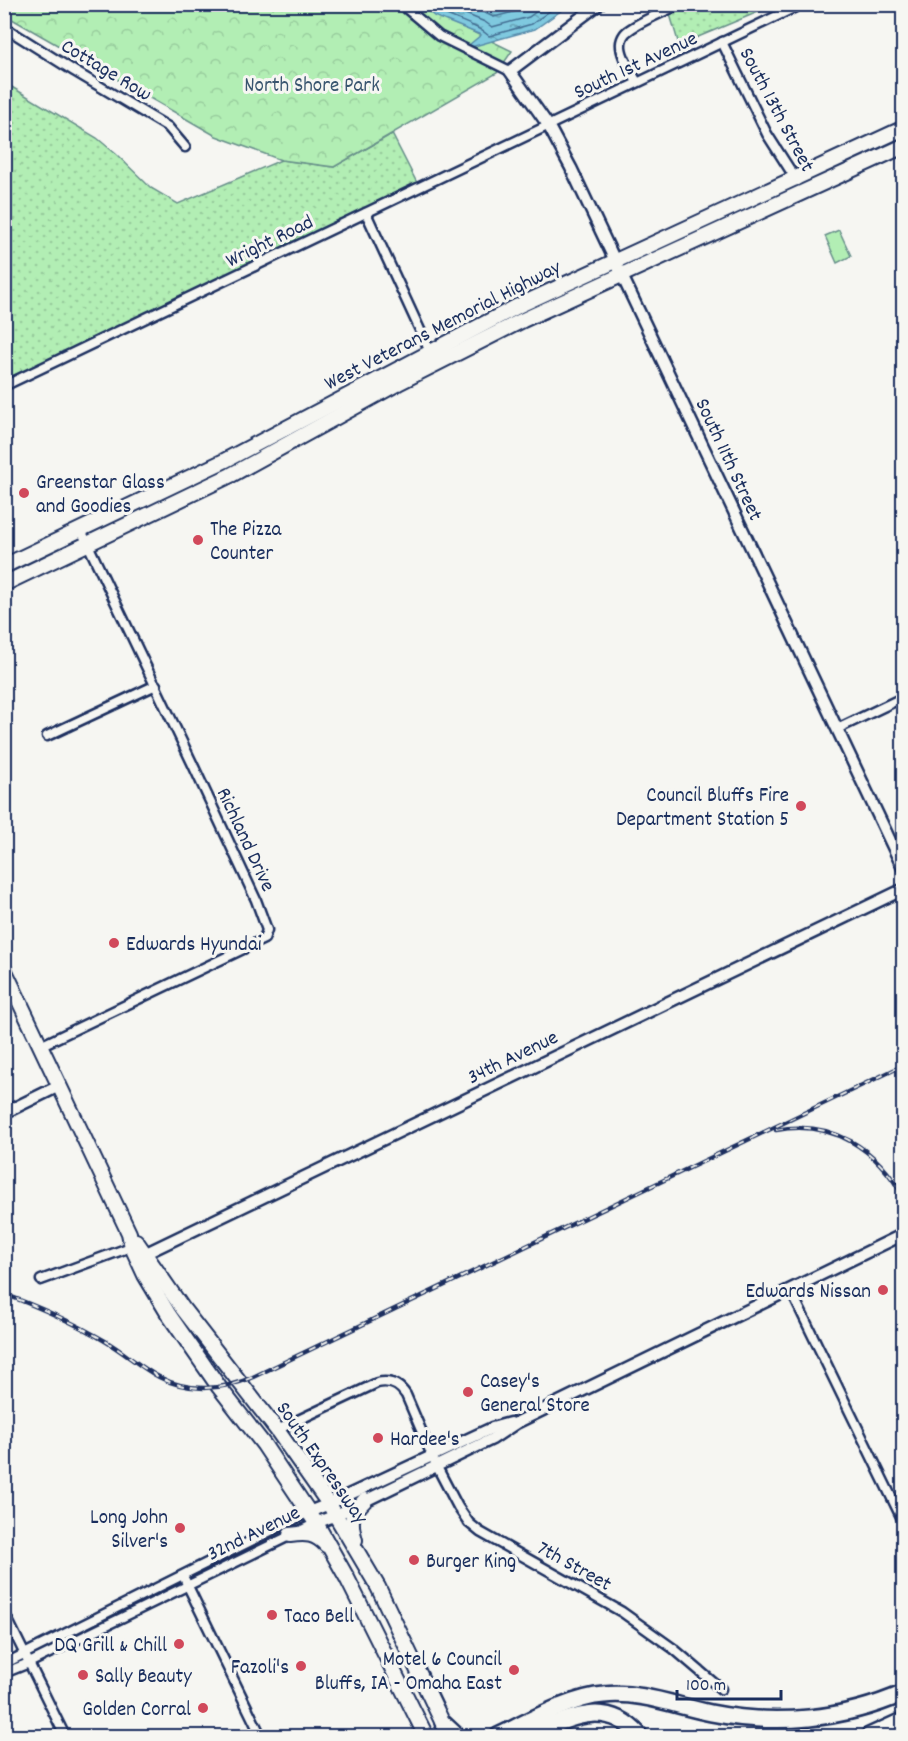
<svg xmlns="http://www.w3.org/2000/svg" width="908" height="1741" font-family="Dekko,sans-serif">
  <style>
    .grass { fill: url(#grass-dots); stroke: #668e89; stroke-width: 1.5 }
    .park { fill: url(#park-crowns); stroke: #668e89; stroke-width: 1.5 }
    .garden { fill: #b2eeb4; stroke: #668e89; stroke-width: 1.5 }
    .water { fill: url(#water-ripples); stroke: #578bab; stroke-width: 1.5 }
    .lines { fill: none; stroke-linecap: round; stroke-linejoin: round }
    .shore { stroke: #436d92; stroke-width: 1.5 }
    .minor-casing { stroke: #1b2f5e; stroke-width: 13 }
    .tertiary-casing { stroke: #1b2f5e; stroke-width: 15 }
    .primary-casing { stroke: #1b2f5e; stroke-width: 18 }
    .motorway-casing { stroke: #1b2f5e; stroke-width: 20 }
    .minor { stroke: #f6f6f2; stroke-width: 8 }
    .tertiary { stroke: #f6f6f2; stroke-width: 10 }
    .primary { stroke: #f6f6f2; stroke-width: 14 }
    .motorway { stroke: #f6f6f2; stroke-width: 15 }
    .rail-casing { stroke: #1b2f5e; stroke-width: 4.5 }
    .rail { stroke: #f6f6f2; stroke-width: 2; stroke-dasharray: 7; stroke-linecap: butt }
    .poi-dot { fill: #d1495b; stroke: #f6f6f2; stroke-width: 2 }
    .labels { text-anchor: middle; stroke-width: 6; stroke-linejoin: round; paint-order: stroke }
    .street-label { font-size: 21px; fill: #1b2f5e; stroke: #f6f6f2 }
    .park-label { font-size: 21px; fill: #39556f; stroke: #f6f6f2 }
    .poi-label { font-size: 21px; fill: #1b2f5e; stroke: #f6f6f2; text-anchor: start }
  </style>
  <defs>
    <pattern id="grass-dots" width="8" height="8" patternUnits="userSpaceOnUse" patternTransform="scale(1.5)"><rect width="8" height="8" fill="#b2eeb4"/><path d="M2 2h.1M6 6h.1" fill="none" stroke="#98cc9d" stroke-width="1.8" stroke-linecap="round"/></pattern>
    <pattern id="park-crowns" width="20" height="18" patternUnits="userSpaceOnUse" patternTransform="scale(1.5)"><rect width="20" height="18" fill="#b2eeb4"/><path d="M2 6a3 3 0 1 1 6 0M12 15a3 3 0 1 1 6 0" fill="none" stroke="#98cc9d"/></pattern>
    <pattern id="water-ripples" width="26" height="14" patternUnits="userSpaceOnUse" patternTransform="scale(1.5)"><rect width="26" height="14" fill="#7fc9df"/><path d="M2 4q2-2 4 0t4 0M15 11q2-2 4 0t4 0" fill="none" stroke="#67a4b8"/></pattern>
  </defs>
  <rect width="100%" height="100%" fill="#f6f6f2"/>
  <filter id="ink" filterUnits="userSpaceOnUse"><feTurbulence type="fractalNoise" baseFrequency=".0167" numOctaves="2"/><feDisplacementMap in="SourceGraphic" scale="12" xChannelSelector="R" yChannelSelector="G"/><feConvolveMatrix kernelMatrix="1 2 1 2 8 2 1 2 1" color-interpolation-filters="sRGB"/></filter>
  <g filter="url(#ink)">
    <g class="grass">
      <path d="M667,4l108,1 -96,40z"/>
      <path d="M5,83l92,55 19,16 35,34 27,16 103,-44 53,7 58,-33 25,49 -412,199z"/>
    </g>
    <path class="park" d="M5,4l422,1 48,28 37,18 -15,22 -163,94 -53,-7 -65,-24 -211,-121z"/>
    <path class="garden" d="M839,230l12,26 -14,7 -12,-27z"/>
    <path class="water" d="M421,5h148l-34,24 -71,20 17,-14 -47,-19z"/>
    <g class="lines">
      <g class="shore">
        <path d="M430,4c17,16 43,17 59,32l43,-12 27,-20"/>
        <path d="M441,4l44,18 7,5 37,-10 17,-13"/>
        <path d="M465,4l29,13 31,-8 6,-5"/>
      </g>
      <g class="minor-casing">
        <g id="minor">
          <path d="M401,4l38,32 71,35"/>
          <path d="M4,27l70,44 94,56 17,20"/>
          <path d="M722,42l45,92 30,47"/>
          <path d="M637,82c-6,-10 -15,-24 -16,-35 -1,-7 3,-14 8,-17 12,-9 38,-20 52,-26"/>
          <path d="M366,213l66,143"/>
          <path d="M4,386c266,-127 531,-256 798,-382"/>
          <path d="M837,729l67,-32"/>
          <path d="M47,736l109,-51"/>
          <path d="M40,1046l224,-107 3,-9 -11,-30 -62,-133 -113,-237"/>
          <path d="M41,1280l95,-35"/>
          <path d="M790,1289l114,234"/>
          <path d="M277,1430l100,-47c13,-3 22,1 29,12l30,70 22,42 11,16 11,9 142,80 52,37 47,40"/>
          <path d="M185,1580l76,156"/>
          <path d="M4,1612l61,124"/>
          <path d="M4,1664l305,-152"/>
          <path d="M4,1673l25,-10 287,-140"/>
        </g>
      </g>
      <g class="tertiary-casing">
        <g id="tertiary">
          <path d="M599,4l-89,67 38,54 23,43 333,702"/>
          <path d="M4,1113l55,-27"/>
          <path d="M140,1256l764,-367"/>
          <path d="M309,1512l20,-8 163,-76 18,-5"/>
          <path d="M316,1523l20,-8 156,-76 24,-16 388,-189"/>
        </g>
      </g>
      <g class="primary-casing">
        <g id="primary">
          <path d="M4,566l220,-105 294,-155 386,-178"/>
          <path d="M4,584l227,-109 167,-92 125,-63 381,-174"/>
          <path d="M4,969l125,264 3,14 13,28 24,40 50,72 45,58 52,78 31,55 79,158"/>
          <path d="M136,1241l47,68 94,121 52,74 49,83 69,145"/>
          <path d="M290,1535c16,-2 25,-2 36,10"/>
          <path d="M355,1540c-6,-20 -4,-26 10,-40"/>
        </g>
      </g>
      <g class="motorway-casing">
        <g id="motorway">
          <path d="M443,1723l14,13"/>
          <path d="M498,1736c29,-14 74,-39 106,-41 36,-4 72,11 107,18 65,13 132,7 193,-20"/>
          <path d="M527,1736c40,-16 78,-40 113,0"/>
          <path d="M869,1736l35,-16"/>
        </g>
      </g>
      <use href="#minor" class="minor"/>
      <use href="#tertiary" class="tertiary"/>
      <use href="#primary" class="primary"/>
      <use href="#motorway" class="motorway"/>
      <g class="rail-casing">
        <g id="rail">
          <path d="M776,1130c56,-11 102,19 128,68"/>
          <path d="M4,1294c35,13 69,28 101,47 19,11 35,26 54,36 30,16 64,13 94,0l651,-312"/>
        </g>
      </g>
      <use href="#rail" class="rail"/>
    </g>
  </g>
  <g class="poi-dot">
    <circle cx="24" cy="493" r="6"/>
    <circle cx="198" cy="540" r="6"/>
    <circle cx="801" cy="806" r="6"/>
    <circle cx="114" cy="943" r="6"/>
    <circle cx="883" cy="1290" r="6"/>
    <circle cx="468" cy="1392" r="6"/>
    <circle cx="378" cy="1438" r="6"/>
    <circle cx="180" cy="1528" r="6"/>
    <circle cx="414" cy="1560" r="6"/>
    <circle cx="272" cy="1615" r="6"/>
    <circle cx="179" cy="1644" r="6"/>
    <circle cx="301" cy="1666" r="6"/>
    <circle cx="514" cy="1670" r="6"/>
    <circle cx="83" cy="1675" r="6"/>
    <circle cx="203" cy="1708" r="6"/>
  </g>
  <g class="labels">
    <g class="street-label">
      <text transform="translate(635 64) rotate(-25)" y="7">South 1st Avenue</text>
      <text transform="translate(107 69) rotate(31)" y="7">Cottage Row</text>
      <text transform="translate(778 109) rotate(62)" y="7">South 13th Street</text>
      <text transform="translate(269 240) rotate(-26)" y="7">Wright Road</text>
      <text transform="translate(442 324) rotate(-27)" y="7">West Veterans Memorial Highway</text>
      <text transform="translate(730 459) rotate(65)" y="7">South 11th Street</text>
      <text transform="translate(247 839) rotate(65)" y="7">Richland Drive</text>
      <text transform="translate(512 1056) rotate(-26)" y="7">34th Avenue</text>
      <text transform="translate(323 1462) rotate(55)" y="7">South Expressway</text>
      <text transform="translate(253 1532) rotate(-26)" y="7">32nd Avenue</text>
      <text transform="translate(575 1565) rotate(29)" y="7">7th Street</text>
    </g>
    <g class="park-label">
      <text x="312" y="91">North Shore Park</text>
    </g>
    <g class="poi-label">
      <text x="36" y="488">Greenstar Glass<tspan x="36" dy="24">and Goodies</tspan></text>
      <text x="210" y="535">The Pizza<tspan x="210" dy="24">Counter</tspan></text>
      <text x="789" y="801" text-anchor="end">Council Bluffs Fire<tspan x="789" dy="24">Department Station 5</tspan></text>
      <text x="126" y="950">Edwards Hyundai</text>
      <text x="871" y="1297" text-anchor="end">Edwards Nissan</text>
      <text x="480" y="1387">Casey's<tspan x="480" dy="24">General Store</tspan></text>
      <text x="390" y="1445">Hardee's</text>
      <text x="168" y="1523" text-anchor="end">Long John<tspan x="168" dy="24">Silver's</tspan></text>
      <text x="426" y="1567">Burger King</text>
      <text x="284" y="1622">Taco Bell</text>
      <text x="167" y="1651" text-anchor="end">DQ Grill &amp; Chill</text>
      <text x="502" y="1665" text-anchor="end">Motel 6 Council<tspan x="502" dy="24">Bluffs, IA - Omaha East</tspan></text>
      <text x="289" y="1673" text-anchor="end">Fazoli's</text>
      <text x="95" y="1682">Sally Beauty</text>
      <text x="191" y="1715" text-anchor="end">Golden Corral</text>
    </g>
  </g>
  <rect width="908" height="1741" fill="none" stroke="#f6f6f2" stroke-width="24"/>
  <rect x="12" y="12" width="884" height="1717" fill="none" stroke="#1b2f5e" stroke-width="2" filter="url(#ink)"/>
  <path d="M677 1690v9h104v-9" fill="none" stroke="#1b2f5e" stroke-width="3"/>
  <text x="686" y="1690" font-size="18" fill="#1b2f5e" stroke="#f6f6f2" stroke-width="4.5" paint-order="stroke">100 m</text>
</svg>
